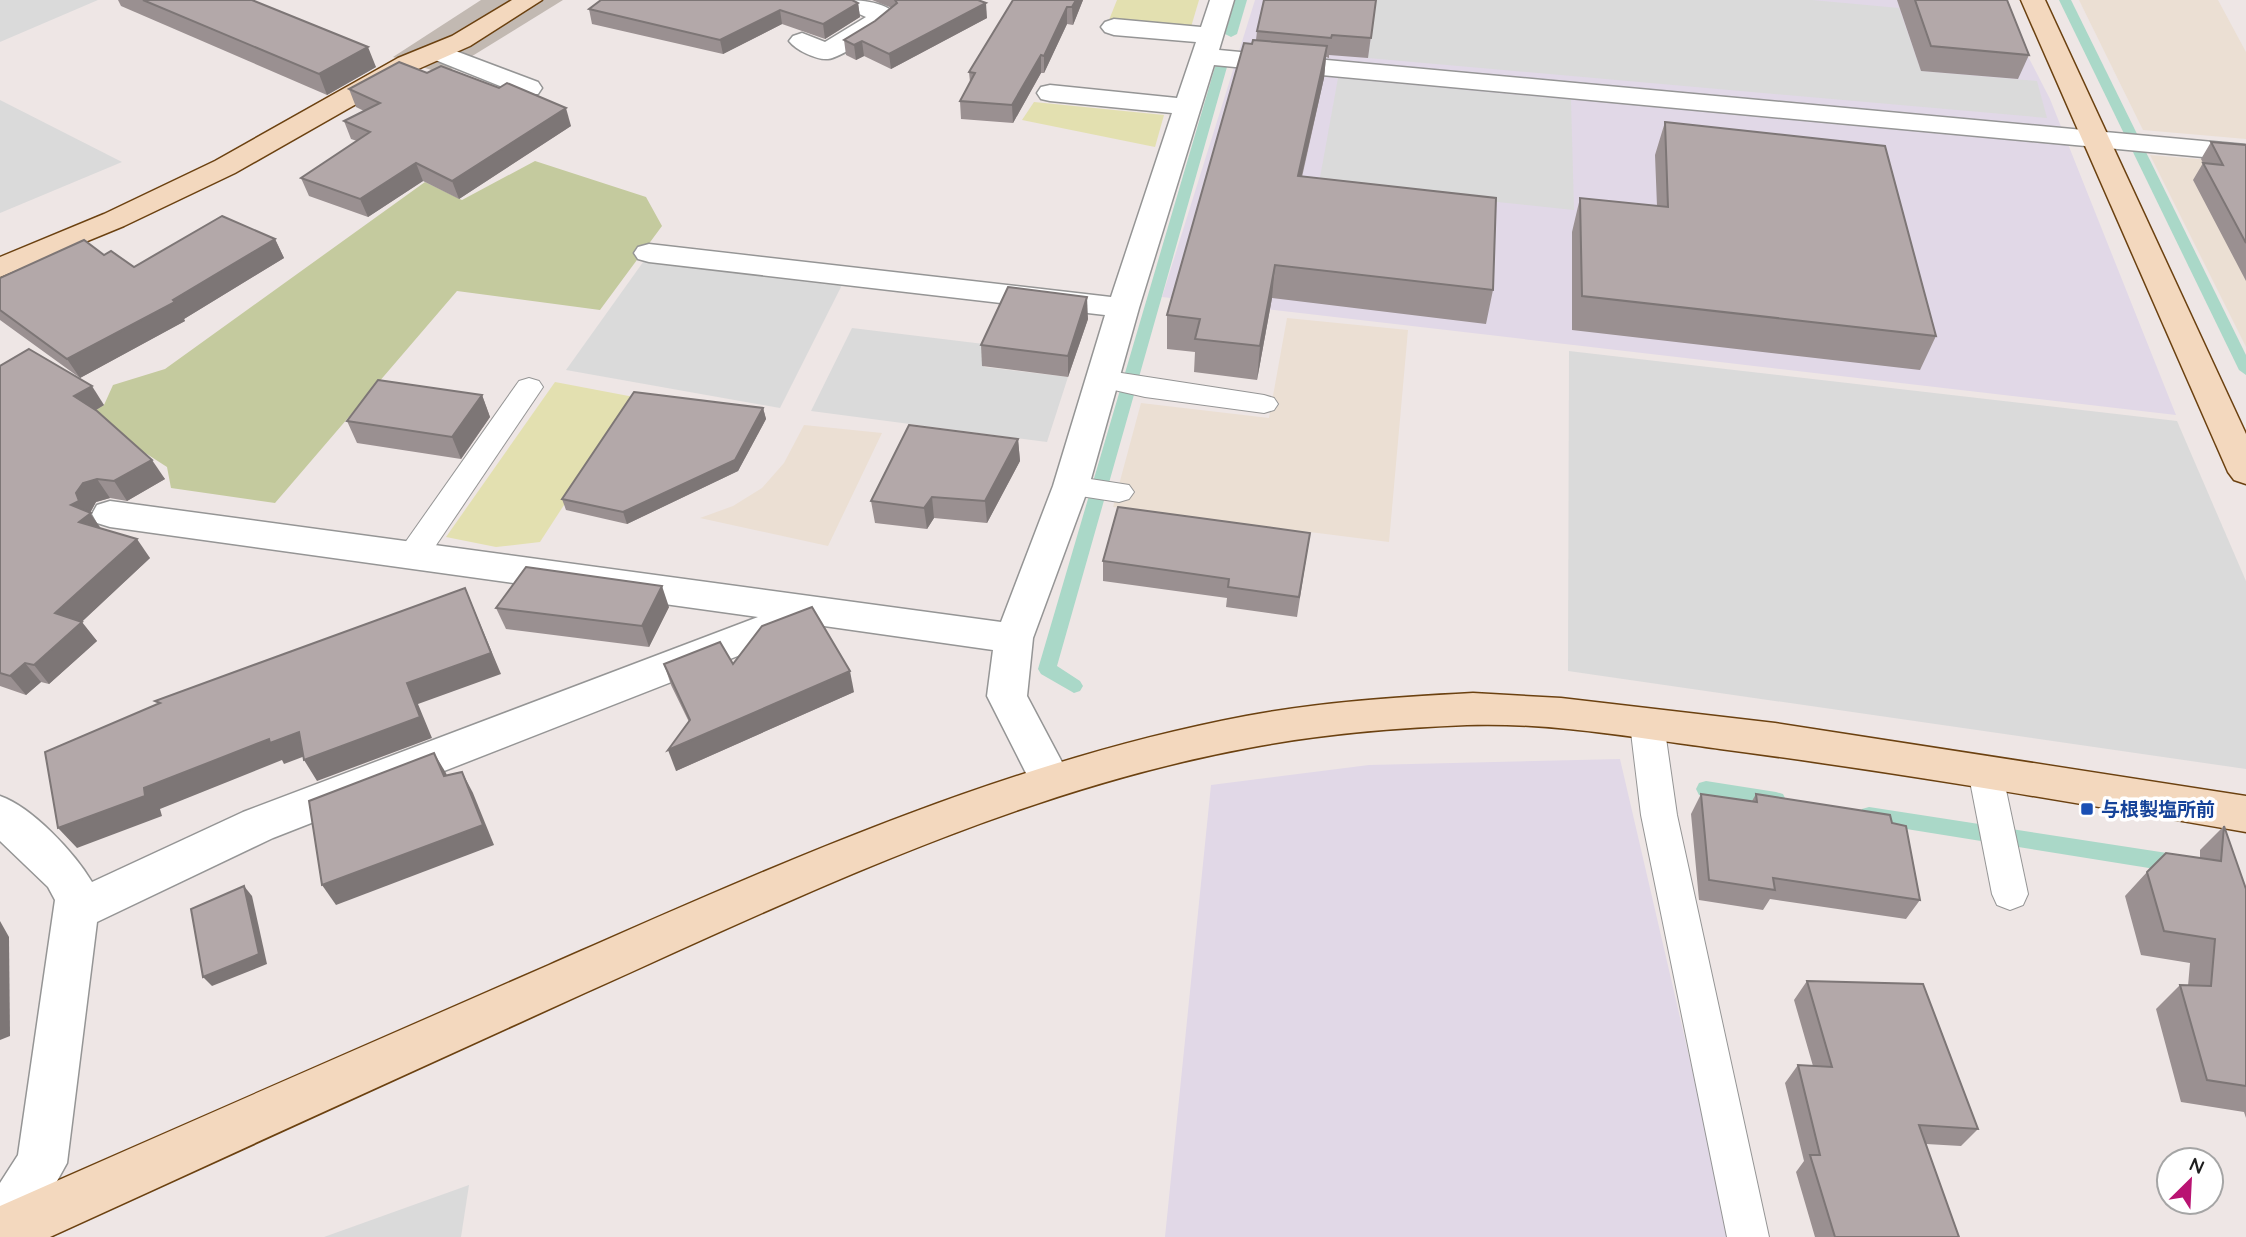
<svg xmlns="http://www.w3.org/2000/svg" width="2246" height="1237" font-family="Quicksand,'Noto Sans JP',sans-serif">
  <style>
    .industrial { fill: #e1d8e7 }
    .construction { fill: #c2b9b2 }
    .farmland { fill: #ebdfd3 }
    .grass { fill: #e3e0b0 }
    .forest { fill: #c4ca9e }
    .parking { fill: #dadada }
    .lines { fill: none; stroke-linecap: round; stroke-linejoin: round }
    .stream { fill: #aad8c8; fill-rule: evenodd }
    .lane-casing { stroke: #959595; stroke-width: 2 }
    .street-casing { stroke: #959595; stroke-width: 3 }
    .secondary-casing { stroke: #6b4110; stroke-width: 3 }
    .lane { fill: #fff; fill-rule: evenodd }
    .street { fill: #fff; fill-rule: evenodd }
    .secondary { fill: #f3d8be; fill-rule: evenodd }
    .wall { fill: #9a9091 }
    .shaded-wall { fill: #7d7676 }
    .building { fill: #b3a8a9; stroke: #7d7676; stroke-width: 2 }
    .transit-dot { fill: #1a4fb4; stroke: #fff; stroke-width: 2.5 }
    .labels { text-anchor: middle; stroke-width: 7; stroke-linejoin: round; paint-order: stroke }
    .transit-label { font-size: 19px; font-weight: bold; fill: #164399; stroke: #fff; text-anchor: start }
  </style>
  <rect width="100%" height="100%" fill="#eee6e5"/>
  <g class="industrial">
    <path d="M1255,0h744l51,99 126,316 -1014,-118z"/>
    <path d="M1620,759l111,478h-566l46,-452 158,-20z"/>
  </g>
  <path class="construction" d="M481,0h82l-120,74 -50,-17z"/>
  <g class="farmland">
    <path d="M2079,0h139l28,52v87l-103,-9z"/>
    <path d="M2150,155l96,8v184z"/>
    <path d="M1287,318l121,12 -19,212 -276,-35 28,-104 128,15z"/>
    <path d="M804,425l78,8 -54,113 -128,-28 33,-12 29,-18 22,-25z"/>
  </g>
  <g class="grass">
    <path d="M1117,0h82l-8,27 -82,-7z"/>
    <path d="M1034,102l130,13 -9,32 -133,-27z"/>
    <path d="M555,382l79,15 -94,145 -44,5 -50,-10z"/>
  </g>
  <path class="forest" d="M535,161l111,36 16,29 -62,84 -143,-19 -182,212 -104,-15 -4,-21 -59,-38 -60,10 56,-34 9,-20 52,-16 260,-187 37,18z"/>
  <g class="parking">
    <path d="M0,0h98l-98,42z"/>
    <path d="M1353,0h459l87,8 22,63 116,10 10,37 -679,-60 3,-22z"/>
    <path d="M1338,78l233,22 3,110 -255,-27z"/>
    <path d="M0,100l122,62 -122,51z"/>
    <path d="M646,258l197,25 -63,125 -214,-38z"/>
    <path d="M852,328l140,17 -8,22 84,10 -21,65 -236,-31z"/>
    <path d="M1569,351l608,70 69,160v188l-678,-98z"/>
    <path d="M469,1185l-8,52h-137z"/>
  </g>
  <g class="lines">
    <g class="stream">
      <path d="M1235,0h12l-10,34 -6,3 -6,-3z"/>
      <path d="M2059,0h12l175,355v20l-7,-5z"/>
      <path d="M1221,63l6,4 -170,599 23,15 3,5 -3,5 -6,2 -33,-19 -3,-5 177,-602z"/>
      <path d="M1706,781l70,11 7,2 3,6 -3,6 -7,2 -70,-11 -7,-2 -3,-6 3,-6z"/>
      <path d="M1869,807l311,48 7,3 3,6 -3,6 -7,3 -311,-50 -7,-2 -3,-6 3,-6z"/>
    </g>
    <g class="lane-casing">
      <g id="lane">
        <path d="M1102,370l162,25 10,3 4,6 -4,6 -10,3 -119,-16 -53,-12 -4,-6 4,-6z"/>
        <path d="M529,378l10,3 4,6 -119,176 -11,3 -11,-3 -4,-8 4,-8 117,-166z"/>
        <path d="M1071,476l58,9 5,7 -5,7 -10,3 -58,-9 -5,-7 5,-7z"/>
        <path d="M1647,711l12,4 5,9 13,91 92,422h-42l-86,-422 -11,-91 5,-9z"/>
        <path d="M1985,757l12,4 5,10 26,123 -5,11 -13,5 -13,-5 -5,-11 -24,-123 5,-10z"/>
      </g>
    </g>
    <g class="street-casing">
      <g id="street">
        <path d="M836,0c20,0 49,0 61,16 -6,10 -57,42 -69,43 -12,1 -32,-9 -39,-18l4,-5 9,-3 23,9 41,-25 -27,-12z"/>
        <path d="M1210,0h24l-15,50 1027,95v16l-1032,-96 -75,243 -50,178 -56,152 -6,58 45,85 -6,12 -15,5 -15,-5 -6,-12 -43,-85 6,-46 -176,-25 -544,213 -176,84 -30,241 -41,74h-26v-54l18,-28 37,-255 -7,-13 -48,-46v-45c32,11 75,57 92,86l151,-70 515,-195 -648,-90 -13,-4 -5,-9 5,-9 13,-4 891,121 52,-136 52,-171 -456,-53 -11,-3 -4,-6 4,-6 11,-3 462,53 61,-184 -122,-12 -9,-2 -4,-6 4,-6 9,-2 127,13 19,-56 -82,-7 -9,-3 -4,-5 4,-5 9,-3 87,8z"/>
        <path d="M437,44l101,38 4,6 -4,6h-18l-92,-37 -4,-5 4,-5z"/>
      </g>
    </g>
    <g class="secondary-casing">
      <g id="secondary">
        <path d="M512,0h30l-72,46 -54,24 -181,103 -111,53 -124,51v-20l104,-43 111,-53 183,-103 54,-22z"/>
        <path d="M2021,0h24l201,434v50l-12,-4 -6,-8z"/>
        <path d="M1473,693l88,5 214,25 471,73v36c-175,-30 -350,-60 -526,-83 -83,-11 -169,-27 -253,-24 -74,3 -147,9 -219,23 -231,43 -448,148 -661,244 -179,81 -358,163 -537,245h-50v-31c183,-81 366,-161 549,-241 225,-99 454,-203 697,-249 75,-14 151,-19 227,-23z"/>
      </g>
    </g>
    <use href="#lane" class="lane"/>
    <use href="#street" class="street"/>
    <use href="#secondary" class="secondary"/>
  </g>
  <g class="wall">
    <path d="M118,0h134l124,67 -49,28 -206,-89z"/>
    <path d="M872,0h106l9,18 -96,51 -27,-13 -8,4 -10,-5 -2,-15 31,-19 17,-13z"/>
    <path d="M1013,0h70l-10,25 -6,-1 -23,49h-3l-28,50 -52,-4 -1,-18 10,-19 -1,-10z"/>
    <path d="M1376,0l-8,58 -39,-3v3l-3,-1 -2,21 -22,99 191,113 -7,34 -214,-26 -15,82 -63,-8 1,-20 -28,-3v-34l85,-271 4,-4 1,-9z"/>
    <path d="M1897,0h110l22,55 -11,24 -97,-8z"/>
    <path d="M858,3l2,14 -35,22 -43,-15 -59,30 -131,-30 -3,-15z"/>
    <path d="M427,73l144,53 -112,73 -36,-18 -55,36 -59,-21 -8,-18 56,-37 -6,-2 -7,-18 20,-10 -8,-4 -7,-18z"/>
    <path d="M1665,122l271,214 -16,34 -348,-40v-98l8,-34 77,8 -2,-51z"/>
    <path d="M2211,142l35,3v136l-53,-101 10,-17 -2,-4z"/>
    <path d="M275,239l9,19 -100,61 1,2 -105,57 -80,-58v-42l104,-23 30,12z"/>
    <path d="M1088,319l-20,58 -86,-11 -1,-21z"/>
    <path d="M0,366l104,39 -8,5 69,69 -38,22 -17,-3 -14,4 -6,11 11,16 49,29 -69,64 16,19 -48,43 -8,-2 -15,13 -26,-9z"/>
    <path d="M482,395l8,22 -29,42 -104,-16 -10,-22z"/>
    <path d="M763,408l3,11 -28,52 -111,53 -61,-14 -4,-11z"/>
    <path d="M1018,439l2,22 -33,62 -53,-5 -7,11 -52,-6 -4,-22z"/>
    <path d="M1310,533l-13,84 -71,-10 1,-9 -124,-17v-20z"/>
    <path d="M669,607l-20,40 -143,-18 -10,-21z"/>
    <path d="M664,664h69l121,28 -178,79 13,-49 -18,-37z"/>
    <path d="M1701,794l51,7 4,-7 136,29 28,77 -14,19 -136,-20 -7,11 -64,-10 -8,-86z"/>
    <path d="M2224,826l22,63v229l-2,-6 -63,-10 -25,-93 24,-24 8,1 2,-23 -49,-8 -16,-59 22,-24 53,-14v-8z"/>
    <path d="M1807,981l171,148 -17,17 -35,-2 33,93h-144l-19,-65 8,-11 -19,-78 13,-18 15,1 -19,-66z"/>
  </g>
  <g class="shaded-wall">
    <path d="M1076,0h7l-10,25 -1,-18z"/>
    <path d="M858,3l2,14 -35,22 -2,-15z"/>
    <path d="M986,3l1,15 -96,51 -2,-15z"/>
    <path d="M1067,7v17l-23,49v-17z"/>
    <path d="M780,10l2,14 -59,30 -3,-14z"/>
    <path d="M862,41l2,15 -8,4 -2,-15z"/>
    <path d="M1327,46l-3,32 -30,131 4,-33z"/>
    <path d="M368,47l8,20 -49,28 -8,-21z"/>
    <path d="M1041,55v18l-28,50 -1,-18z"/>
    <path d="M566,108l5,18 -112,73 -7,-18z"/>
    <path d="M416,163l7,18 -55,36 -8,-18z"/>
    <path d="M275,239l9,19 -100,61 1,2 -105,57 -13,-19 106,-59z"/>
    <path d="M1275,265l-3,33 -15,82 3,-34z"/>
    <path d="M1087,297l1,22 -20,58v-21z"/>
    <path d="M92,386l12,19 -18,11 -12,-20z"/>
    <path d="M482,395l8,22 -29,42 -9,-22z"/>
    <path d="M763,408l3,11 -28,52 -111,53 -4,-12z"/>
    <path d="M1018,439l2,22 -33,62 -2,-22z"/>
    <path d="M152,460l13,19 -38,22 -13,-20z"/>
    <path d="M97,479l13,19 -14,4 -6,11 14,20 -25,-11 -8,-17 5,-12 7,-10z"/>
    <path d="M932,497l2,21 -7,11 -3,-21z"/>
    <path d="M137,539l13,19 -80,75 -15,-20z"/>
    <path d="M662,586l7,21 -20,40 -7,-21z"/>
    <path d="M465,588l36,86 -83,30 14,34 -115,43 -13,-21 103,-77z"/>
    <path d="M82,622l15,19 -48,43 -15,-19z"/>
    <path d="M25,663l16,19 -15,13 -16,-19z"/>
    <path d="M850,671l4,21 -178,79 -8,-21z"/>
    <path d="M299,732l14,21 -29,11 -2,-4 -122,49 2,7 -85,32 -19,-20 86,-40 125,-49z"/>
    <path d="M434,753l12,20 9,24 -11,-21z"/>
    <path d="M462,772l11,21 21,52 -158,60 -14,-20z"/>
    <path d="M244,886l8,10 15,68 -55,22 -9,-9z"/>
    <path d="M0,921l9,16 1,99 -10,4z"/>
  </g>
  <g class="building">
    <path d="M143,0h109l116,47 -49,27z"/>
    <path d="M601,0h251l6,3 -35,21 -43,-14 -60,30 -131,-31z"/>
    <path d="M895,0h83l8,3 -97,51 -27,-13 -8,4 -10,-5 31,-19 22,-18z"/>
    <path d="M1013,0h63l-4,7h-5l-23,49 -3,-1 -29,50 -52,-4 15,-28 -6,-1z"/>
    <path d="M1264,0h112l-5,38 -39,-3 -1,3 -74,-7z"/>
    <path d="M1915,0h92l22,55 -98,-9z"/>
    <path d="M1253,40l74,6 -29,130 198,22 -3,92 -218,-25 -15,81 -65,-7 5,-20 -33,-4 77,-272 8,1z"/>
    <path d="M399,62l28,11 14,-7 58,22 8,-5 59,25 -114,73 -36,-18 -56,36 -59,-21 69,-46 -26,-11 36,-18 -31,-14z"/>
    <path d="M1665,122l220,24 51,190 -354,-40 -2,-98 88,9z"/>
    <path d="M2211,142l35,3v98l-43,-80 20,2z"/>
    <path d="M222,216l53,23 -102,61 2,2 -108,57 -67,-49v-32l84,-38 20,15 7,-4 23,16z"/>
    <path d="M1008,287l79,10 -19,59 -87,-11z"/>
    <path d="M29,349l63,37 -18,10 23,15 55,49 -38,21 -17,-2 -14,4 -7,10 3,8 -8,4 20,8 -12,9 58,17 -82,74 27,9 -48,43 -9,-2 -15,13 -10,-3v-307z"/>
    <path d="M378,380l104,15 -30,42 -105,-16z"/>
    <path d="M634,392l129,16 -28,52 -112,52 -61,-13z"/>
    <path d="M909,425l109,14 -33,62 -53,-4 -8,11 -53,-7z"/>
    <path d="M1118,507l192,26 -11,64 -71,-10 1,-8 -126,-18z"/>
    <path d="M526,567l136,19 -20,40 -146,-18z"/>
    <path d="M465,588l26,65 -84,30 13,34 -116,43 -5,-28 -29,11 -1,-4 -125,49 1,8 -87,32 -13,-76 115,-49 -5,-2z"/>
    <path d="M812,607l38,64 -182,79 22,-30 -26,-56 56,-22 13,22 29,-38z"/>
    <path d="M434,753l10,23 18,-4 21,53 -161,60 -13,-84z"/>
    <path d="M1701,794l56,8 -1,-8 134,21 2,8 14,3 14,74 -147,-22 2,12 -66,-10z"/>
    <path d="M2224,826l22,63v197l-39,-6 -27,-95 31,1 4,-47 -51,-8 -17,-59 19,-19 55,8z"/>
    <path d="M244,886l15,68 -56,23 -12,-68z"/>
    <path d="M1807,981l116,3 55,145 -59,-4 40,112h-124l-25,-82h10l-22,-90 34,2z"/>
  </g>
  <rect class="transit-dot" x="2080" y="802" width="14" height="14" rx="3.5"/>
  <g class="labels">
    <g class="transit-label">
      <text x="2101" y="816">与根製塩所前</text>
    </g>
  </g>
  <g transform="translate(2190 1181) rotate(24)"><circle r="33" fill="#ffffff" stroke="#a5a5a5" stroke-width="2"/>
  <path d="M0-5L12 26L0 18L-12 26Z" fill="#b91372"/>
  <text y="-10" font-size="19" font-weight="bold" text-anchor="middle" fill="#1e1e1e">N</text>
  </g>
</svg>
